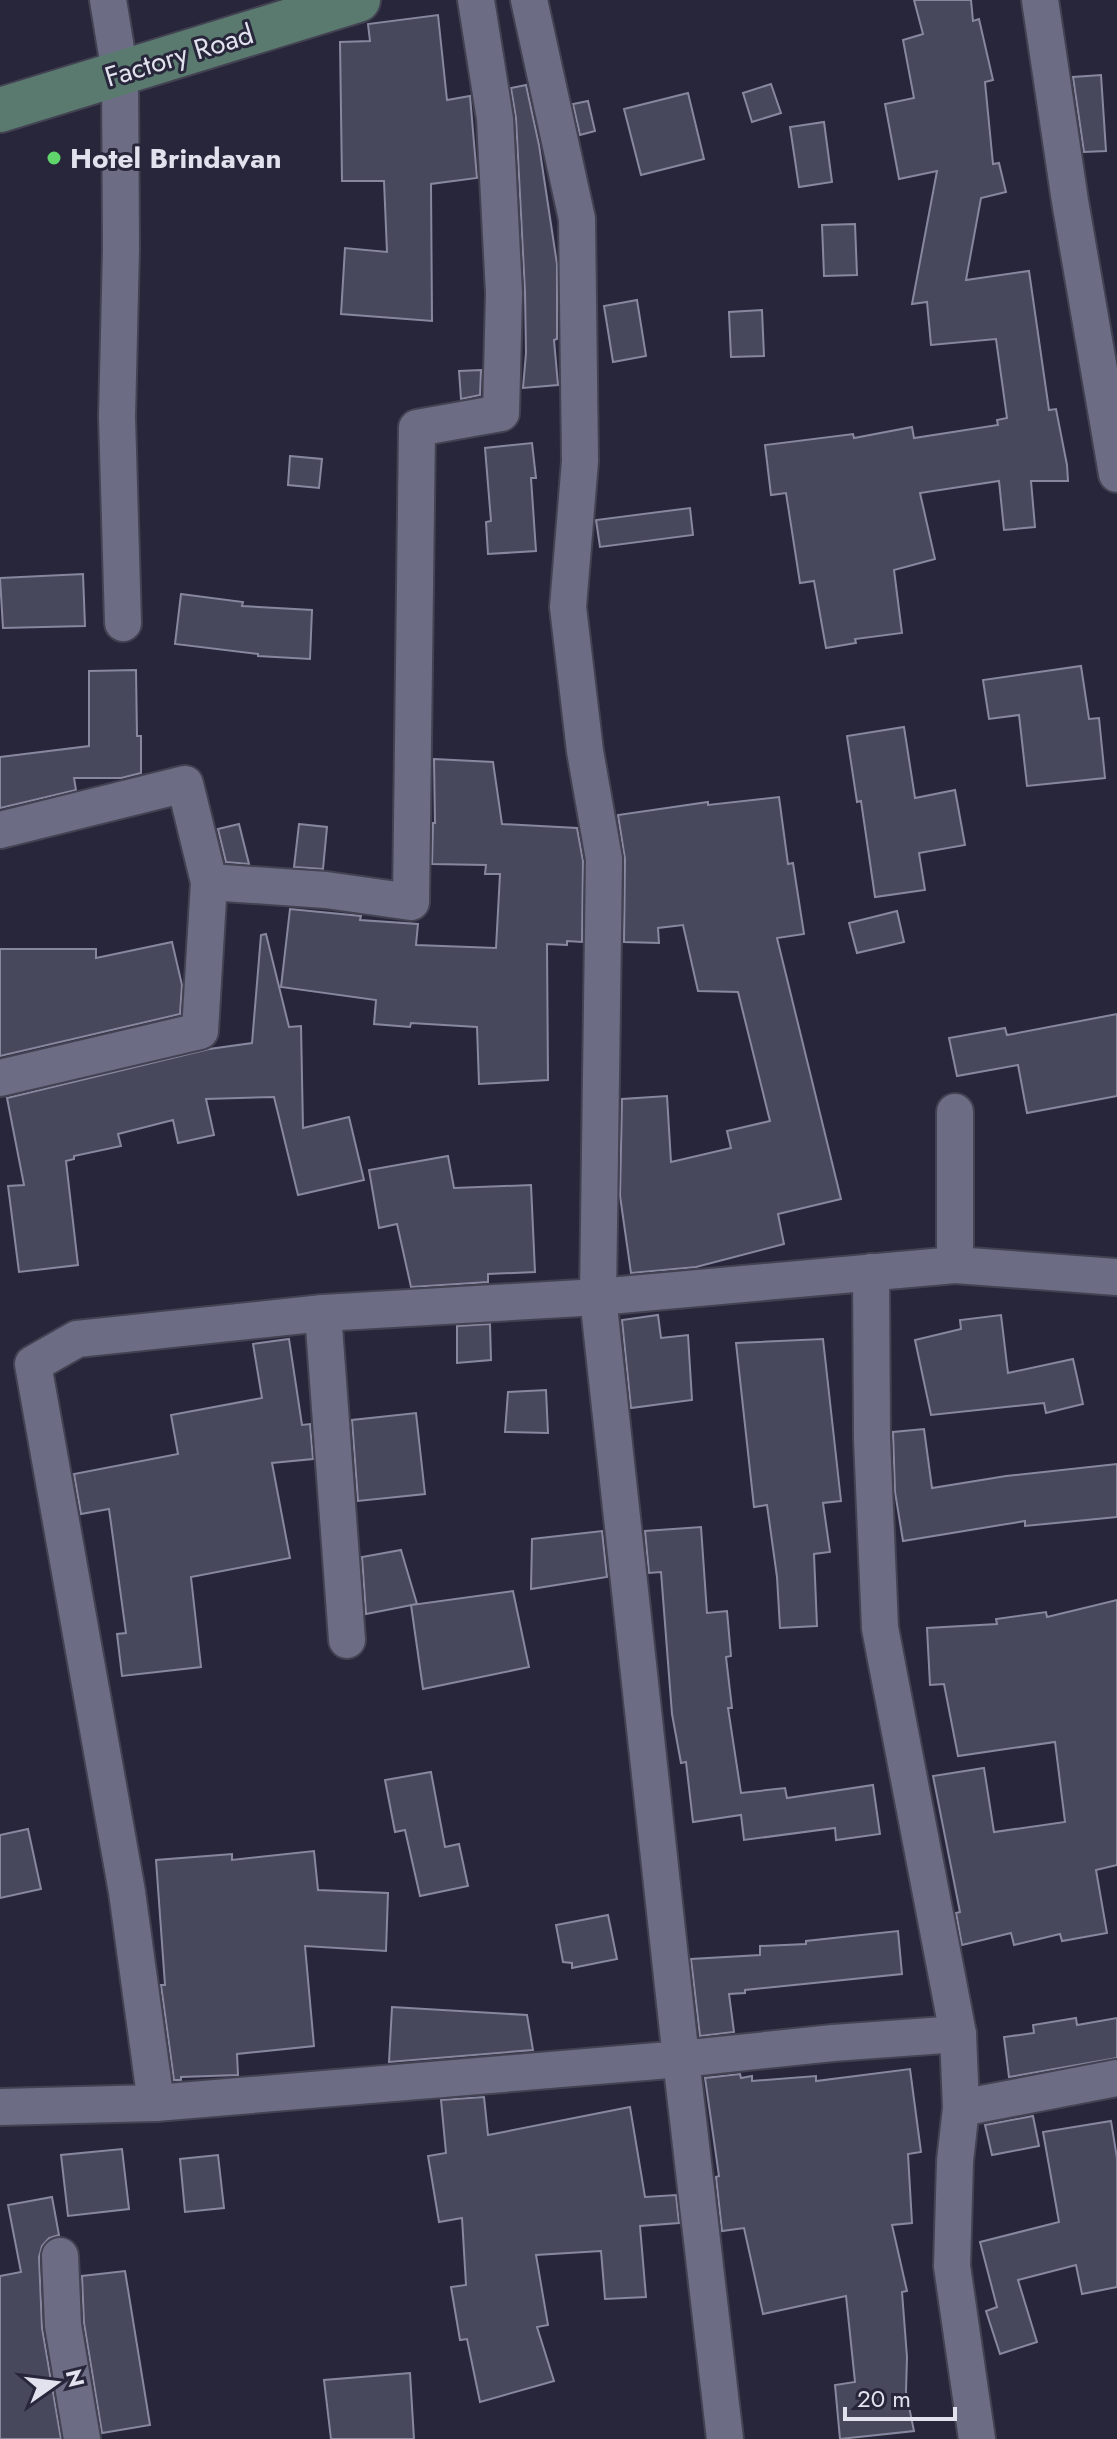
<svg xmlns="http://www.w3.org/2000/svg" width="1117" height="2439" font-family="Jost,sans-serif">
  <style>
    .building { fill: #48485d; stroke: #87879f; stroke-width: 2 }
    .lines { fill: none; stroke-linecap: round; stroke-linejoin: round }
    .street-casing { stroke: #424252; stroke-width: 40 }
    .secondary-casing { stroke: #424252; stroke-width: 48 }
    .street { stroke: #6c6c84; stroke-width: 36 }
    .secondary { stroke: #5a7a6f; stroke-width: 44 }
    .poi-dot { fill: #60d56b; stroke: #27263a; stroke-width: 3 }
    .labels { text-anchor: middle; stroke-width: 6; stroke-linejoin: round; paint-order: stroke }
    .street-label { font-size: 28px; fill: #e2e2ef; stroke: #27263a }
    .poi-label { font-size: 28px; font-weight: bold; fill: #e2e2ef; stroke: #27263a; text-anchor: start }
  </style>
  <rect width="100%" height="100%" fill="#27263a"/>
  <g class="building">
    <path d="M914,0h57l2,21 6,-2 14,61 -8,2 8,82 6,-1 7,29 -25,6 -15,82 63,-9 20,139 7,-1 11,56 1,16h-37l4,46 -31,3 -5,-49 -79,12 15,66 -41,11 8,63 -47,6 1,4 -30,5 -12,-67 -14,2 -14,-90 -15,2 -6,-50 88,-11 1,4 58,-11 2,11 84,-13 -1,-5 10,-2 -11,-79 -65,6 -4,-43 -15,2 25,-133 -38,8 -14,-75 29,-6 -11,-58 20,-6z"/>
    <path d="M438,15l9,85 23,-4 7,82 -46,6 1,137 -91,-7 4,-66 42,4 -3,-71h-42l-2,-139 30,-1 -2,-17z"/>
    <path d="M1101,75l5,76 -22,1 -11,-75z"/>
    <path d="M771,84l10,29 -29,9 -9,-29z"/>
    <path d="M526,85l13,60 18,119v75l-3,1 4,45 -35,3 3,-35 -1,-61 -9,-174 -5,-30z"/>
    <path d="M688,93l16,66 -63,16 -17,-66z"/>
    <path d="M588,101l7,30 -15,4 -7,-31z"/>
    <path d="M824,122l8,60 -33,5 -9,-60z"/>
    <path d="M855,224l2,51 -33,1 -2,-51z"/>
    <path d="M637,300l9,56 -33,6 -9,-56z"/>
    <path d="M762,310l2,46 -33,1 -2,-45z"/>
    <path d="M481,370l-1,25 -19,4 -2,-28z"/>
    <path d="M532,443l4,35h-5l5,73 -48,3 -2,-32 5,-1 -6,-73z"/>
    <path d="M290,456l32,3 -3,29 -31,-3z"/>
    <path d="M690,508l3,27 -93,12 -4,-27z"/>
    <path d="M83,574l2,52 -82,2 -3,-50z"/>
    <path d="M181,594l62,8 -1,4 70,4 -2,49 -52,-3v-2l-83,-10z"/>
    <path d="M1081,666l8,53 10,-1 6,60 -78,8 -8,-71 -30,4 -6,-39z"/>
    <path d="M136,670l1,66h4v37l-20,5h-47l2,12 -76,18v-51l89,-11v-75z"/>
    <path d="M904,727l11,71 40,-8 10,55 -46,8 6,37 -50,7 -14,-96 -4,1 -10,-66z"/>
    <path d="M434,759l59,3 9,62 75,4 6,33 -1,81 -15,-1v4l-20,-1 1,136 -69,4 -2,-57 -66,-4 -1,4 -36,-3 2,-24 -95,-13 9,-78 71,7 -1,4 58,4 -2,21 80,3 4,-74h-15l1,-9 -54,-1 1,-41h2z"/>
    <path d="M779,797l9,67 5,-1 11,71 -27,4 64,261 -63,15 6,30 -88,23 -65,6 -11,-77 2,-97 45,-3 4,66 60,-14 -4,-17 43,-10 -32,-129 -40,-1 -15,-66 -25,3 1,15 -35,-1 1,-83 -7,-44 90,-13v3z"/>
    <path d="M239,824l10,40 -23,-2 -8,-33z"/>
    <path d="M299,824l28,3 -4,42 -29,-2z"/>
    <path d="M897,911l7,31 -47,11 -8,-30z"/>
    <path d="M266,934l23,93 12,-1 2,102 46,-11 15,63 -66,15 -24,-98 -68,2 8,36 -36,8 -5,-23 -55,14 3,12 -47,10v3l-8,2 12,104 -59,7 -11,-86 16,-1 -17,-87 202,-49 43,-6 9,-108z"/>
    <path d="M172,942l10,43 -2,29 -180,42v-107h96v9z"/>
    <path d="M1117,1014v82l-90,17 -9,-48 -61,11 -8,-38 56,-10 2,7z"/>
    <path d="M448,1156l6,32 77,-3 4,87 -47,2v8l-77,5 -14,-63 -18,4 -10,-58z"/>
    <path d="M658,1315l3,23 27,-3 4,65 -61,8 -9,-88z"/>
    <path d="M1001,1315l7,58 65,-14 10,45 -37,9 -2,-10 -113,12 -16,-75 46,-11 -1,-9z"/>
    <path d="M490,1324l1,36 -34,3v-37z"/>
    <path d="M289,1339l13,86 8,-1 3,35 -41,4 18,95 -99,19 10,90 -79,9 -5,-42 9,-1 -17,-124 -28,5 -7,-40 104,-20 -7,-39 91,-17 -9,-54z"/>
    <path d="M823,1339l18,162 -18,2 7,49 -16,2 3,72 -37,2 -3,-51 -10,-72 -13,2 -18,-164z"/>
    <path d="M546,1390l2,43 -43,-1 3,-40z"/>
    <path d="M416,1413l9,81 -67,7 -6,-81z"/>
    <path d="M924,1429l8,59 74,-12 111,-12v53l-92,9v-5l-122,20 -8,-49 -2,-60z"/>
    <path d="M701,1527l6,86 20,-2 4,45 -5,1 6,51h-4l13,85 44,-5 2,10 86,-13 7,49 -44,6 -1,-12 -91,12 -3,-25 -48,7 -7,-60 -5,1 -9,-49 -11,-142 -12,1 -4,-42z"/>
    <path d="M602,1531l5,46 -76,12 1,-50z"/>
    <path d="M401,1550l16,54 -51,10 -4,-57z"/>
    <path d="M513,1591l16,76 -106,22 -12,-84z"/>
    <path d="M1117,1600v265l-21,5 11,63 -45,8 -2,-7 -46,11 -3,-12 -49,12 -6,-32 4,-1 -27,-136 51,-8 10,64 71,-10 -10,-80 -97,14 -14,-72 -14,1 -3,-57 70,-4 -1,-5 50,-7 1,5z"/>
    <path d="M431,1772l14,75 14,-3 9,42 -48,10 -15,-66 -10,2 -10,-52z"/>
    <path d="M28,1829l13,60 -41,9v-63z"/>
    <path d="M314,1851l4,39 70,3 -2,58 -81,-5 9,100 -77,8 1,21 -57,2v3h-7l-13,-95h4l-9,-125 76,-6v6z"/>
    <path d="M608,1915l9,44 -45,9v-5l-9,-1 -7,-37z"/>
    <path d="M898,1931l4,43 -157,16v3l-16,1 5,38 -34,4 -9,-77 69,-4v-9l46,-2v-3z"/>
    <path d="M392,2007l135,8 6,35 -144,12z"/>
    <path d="M1076,2018l1,7 40,-7v40l-108,19 -5,-40 30,-4 -1,-8z"/>
    <path d="M910,2069l11,83 -13,2 4,69 -20,2 15,66 -5,1 5,65 -1,35 8,39 -74,8 -5,-54 20,-3 -9,-86 -83,18 -19,-86 -22,3 -6,-54 3,-1 -14,-98 35,-4 1,4 11,-2v5l64,-5v5z"/>
    <path d="M484,2097l4,38 142,-28 15,90 31,-2 3,28 -39,3 6,71 -41,2 -4,-48 -65,4 12,70 -11,2 17,54 -74,21 -13,-63 -7,1 -9,-53 15,-2 -4,-67 -23,4 -11,-66 18,-3 -5,-53z"/>
    <path d="M1033,2116l6,30 -47,9 -7,-30z"/>
    <path d="M1111,2121l6,37v129l-35,7 -6,-29 -58,15 19,62 -37,12 -14,-43 11,-4 -17,-65 79,-20 -16,-90z"/>
    <path d="M122,2149l7,60 -61,7 -7,-61z"/>
    <path d="M218,2155l6,53 -39,4 -5,-53z"/>
    <path d="M52,2197l7,38 -10,3 -7,8 -3,11 3,71 19,111h-61v-163l21,-4 -13,-67z"/>
    <path d="M125,2271l25,154 -48,8 -18,-110 -2,-47z"/>
    <path d="M410,2373l4,66h-83l-7,-59z"/>
  </g>
  <g class="lines">
    <g class="street-casing">
      <g id="street">
        <path d="M108,0l12,73 1,176 -4,168 6,206"/>
        <path d="M1040,0l30,201 47,273"/>
        <path d="M0,830l185,-46 24,98 117,8 85,12 6,-474 84,-15 3,-120 -9,-174 -19,-119"/>
        <path d="M0,1078l200,-47 9,-149"/>
        <path d="M955,1265v-153"/>
        <path d="M871,1272l1,167 8,189 78,406 3,74 -6,53 -3,105 25,173"/>
        <path d="M323,1313l24,327"/>
        <path d="M156,2103l-29,-211 -94,-528 44,-25 246,-26 275,-16 357,-32 162,12"/>
        <path d="M0,2107l156,-4 525,-44 -83,-762 6,-438 -19,-108 -17,-144 12,-146 -3,-242 -48,-219"/>
        <path d="M961,2108l156,-30"/>
        <path d="M60,2256l3,69 19,114"/>
        <path d="M725,2439l-44,-380 152,-16 125,-9"/>
      </g>
    </g>
    <g class="secondary-casing">
      <path id="secondary" d="M0,110l358,-110"/>
    </g>
    <use href="#street" class="street"/>
    <use href="#secondary" class="secondary"/>
  </g>
  <circle class="poi-dot" cx="54" cy="158" r="8"/>
  <g class="labels">
    <g class="street-label">
      <text transform="translate(179 55) rotate(-17)" y="10">Factory Road</text>
    </g>
    <g class="poi-label">
      <text x="70" y="168">Hotel Brindavan</text>
    </g>
  </g>
  <g transform="translate(56 2383) rotate(76)" stroke="#27263a" stroke-width="6" paint-order="stroke">
  <path d="M0-6L14 30L0 20L-14 30Z" fill="#e2e2ef"/>
  <text y="-12" font-size="22" font-weight="bold" text-anchor="middle" fill="#e2e2ef">N</text>
  </g>
  <path d="M845 2407v12h110v-12" fill="none" stroke="#e2e2ef" stroke-width="4"/>
  <text x="857" y="2407" font-size="24" fill="#e2e2ef" stroke="#27263a" stroke-width="6" paint-order="stroke">20 m</text>
</svg>
